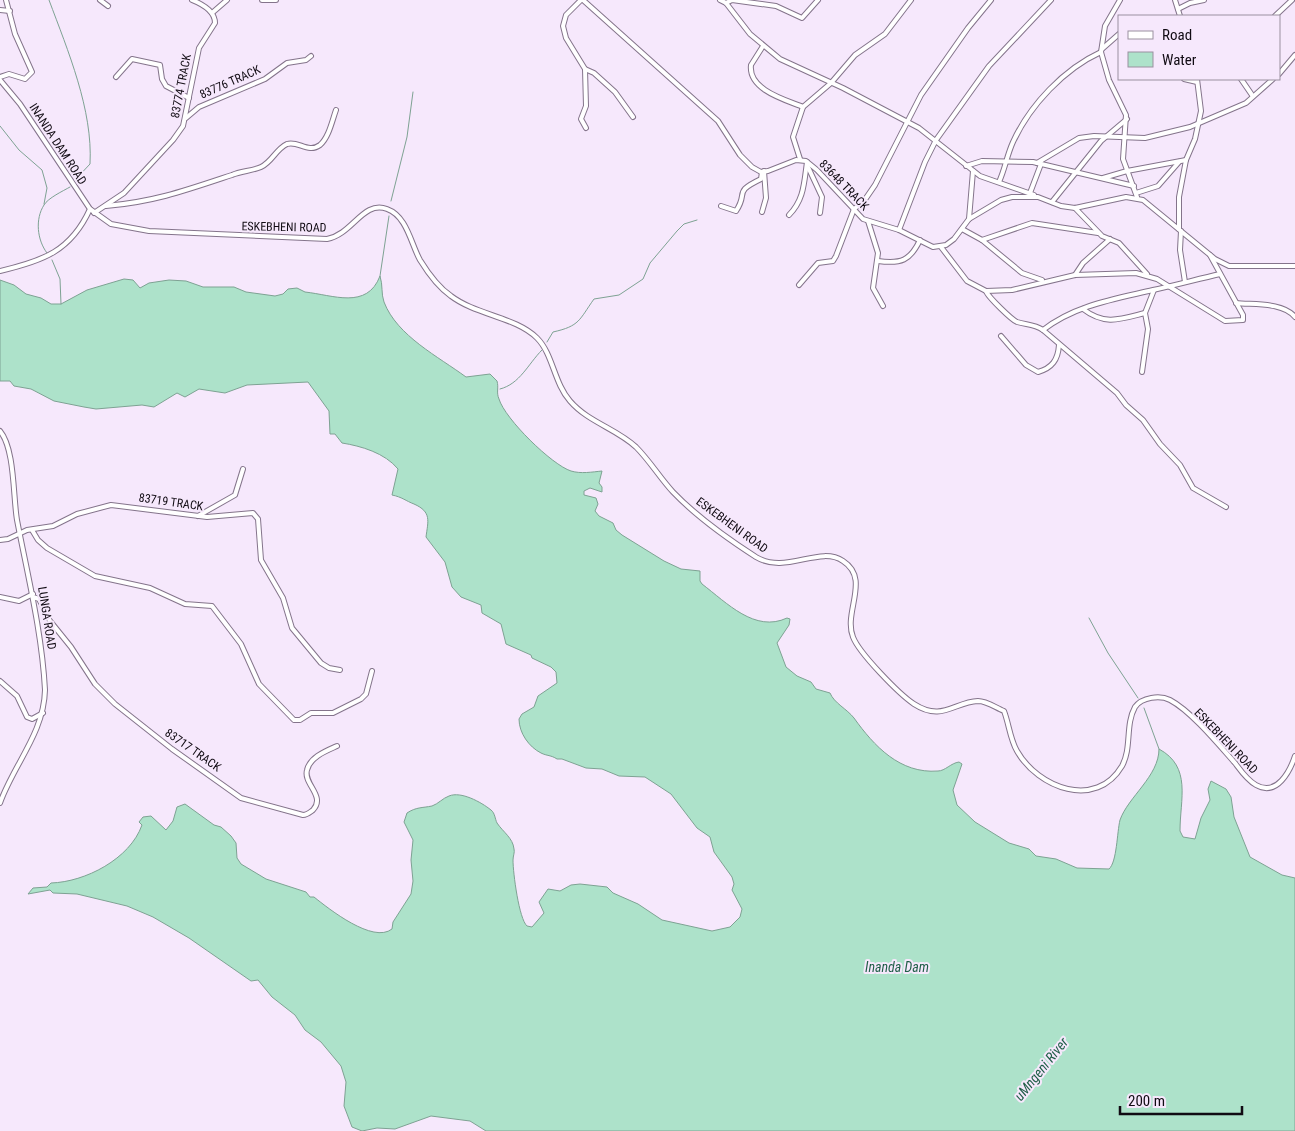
<svg xmlns="http://www.w3.org/2000/svg" width="1295" height="1131" font-family="'Roboto Condensed',sans-serif">
  <style>
    .water { fill: #ade2ca; stroke: #7ea293 }
    .lines { fill: none; stroke-linecap: round; stroke-linejoin: round }
    .stream { stroke: #7ea293; stroke-width: 1 }
    .minor-casing { stroke: #84748b; stroke-width: 6 }
    .minor { stroke: #fff; stroke-width: 4 }
    .labels { text-anchor: middle; stroke-width: 4; stroke-linejoin: round; paint-order: stroke }
    .street-label { font-size: 12px; fill: #110b13; stroke: #f6e8fc }
    .water-label { font-size: 14px; font-style: italic; fill: #1f5e47; stroke: #f6e8fc }
  </style>
  <rect width="100%" height="100%" fill="#f6e8fc"/>
  <path class="water" d="M380,276c3,9 1,18 4,26 13,34 55,55 82,75l24,-3 7,7c2,7 -1,11 2,18 6,20 53,66 72,72 10,3 21,1 31,0l-3,12 3,4v5l-12,-4 -6,3v4l12,3 2,6 -3,7 4,5 14,7 3,7 6,5 42,26 17,8 19,2v10l2,3c25,19 53,49 85,34l3,1 -1,6 -12,18 9,24 11,9 14,6 5,7 14,4c4,10 17,16 24,25 20,28 46,56 84,53 7,0 13,-8 21,-9l3,2 -9,26 4,15 18,17 34,21 20,6 7,7 20,3 21,9 32,1c8,-7 8,-37 11,-49 8,-23 39,-44 39,-71 33,18 21,50 21,82l3,6 12,2 6,-21 9,-18 -2,-11 3,-8 15,8 5,8 3,20 16,40 32,18 13,3v253h-809l-16,-10 -39,-5 -36,13 -18,-1 -15,3 -10,-4 -8,-21 2,-24 -5,-16 -20,-24 -16,-12 -10,-15 -23,-18 -14,-17 -7,1 -62,-43 -36,-21 -26,-11 -50,-12 -24,-1 -3,-3 -22,4 5,-6 14,-1 4,-4c34,-1 79,-24 91,-58l-3,-3 4,-5 8,-1 15,14 7,-9 4,-14 8,-3 29,21 7,2 10,9 5,7 1,15 4,6 25,15 40,13 4,5h4c15,12 59,47 78,32l1,-7 18,-28 2,-13 -2,-21 2,-20 -9,-18 3,-9c9,-6 15,-5 25,-7 6,-2 11,-8 17,-10 12,-5 32,6 42,14 4,3 4,9 6,13 6,9 16,15 17,26 1,3 -1,7 -1,11 0,13 6,59 14,66l5,1 12,-14 -5,-11 9,-13 12,2 11,-6 9,-1 27,3 6,6 25,11 24,16 50,11 18,-4 10,-10 2,-8 -10,-19 2,-6 -2,-7 -18,-25 -4,-15 -13,-9 -26,-34 -26,-17 -26,-1 -17,-7 -16,-1 -24,-9h-5c-6,-4 -10,-3 -16,-6 -12,-6 -22,-20 -22,-34l3,-5 12,-7 4,-11 19,-13 -1,-11 -5,-5 -19,-9 -1,-3 -25,-11 -5,-20 -19,-11 -1,-8 -20,-8 -9,-10 -7,-25 -19,-25c2,-16 6,-25 -12,-33 -8,-3 -12,-7 -22,-9l6,-26c-13,-16 -37,-23 -56,-26l-7,-9h-5l-1,-23 -21,-29 -61,3 -22,8 -26,-4 -14,8 -8,-4 -23,14 -12,-2 -46,4 -12,-2 -30,-6 -23,-12 -17,-3 -4,-5h-10v-101l14,5 12,9 15,4 10,6h10l26,-14 37,-11 9,1 7,8 9,-5 20,-3 17,1 17,6h31l12,5 29,4 8,-2 5,-5 9,-1 8,4c28,3 62,18 75,-16z"/>
  <g class="lines">
    <g class="stream">
      <path d="M49,0c19,51 44,110 41,164l-15,16"/>
      <path d="M0,126l19,24 23,20 5,18 -3,16"/>
      <path d="M391,201l16,-64 6,-45"/>
      <path d="M47,253c-10,-13 -12,-34 -3,-48 4,-7 19,-14 26,-18"/>
      <path d="M52,260l8,19 1,25"/>
      <path d="M380,276l9,-60"/>
      <path d="M547,342l6,-10c27,-6 26,-12 41,-33l25,-4 24,-16 7,-16 27,-32 7,-7 13,-4"/>
      <path d="M500,389c20,-5 28,-25 42,-39"/>
      <path d="M1089,618l19,35 30,45"/>
      <path d="M1144,708l15,41"/>
    </g>
    <g class="minor-casing">
      <g id="minor">
        <path d="M100,0l8,6"/>
        <path d="M262,0h14"/>
        <path d="M581,0l-15,15 -3,11 3,12 19,31 9,4 21,19 18,25"/>
        <path d="M583,0l135,121 22,34 12,12 9,5 7,-1 28,-11 10,1 11,9 46,49 36,11 34,17 13,-2 8,-6 15,-20 32,-19 11,-3h26l23,9 14,2 51,-11 17,3 72,59 14,7h66"/>
        <path d="M720,0l6,3 24,31 30,25 63,29 76,40 61,48 54,19"/>
        <path d="M1120,0l-15,26 -4,26 8,28 17,35 -3,44 14,38"/>
        <path d="M1175,0l5,16"/>
        <path d="M726,3l6,-3 44,6 26,12 16,-18"/>
        <path d="M1178,9l12,-6 14,-3"/>
        <path d="M0,10l10,1"/>
        <path d="M212,13l15,-13"/>
        <path d="M1275,16l17,-16"/>
        <path d="M763,46l-12,19c-3,25 35,35 52,42"/>
        <path d="M1102,49l17,-15"/>
        <path d="M585,69l1,37 -5,13 5,9"/>
        <path d="M1279,74l16,-19"/>
        <path d="M0,77l9,-3 16,5 7,-7 -17,-38 -9,-34"/>
        <path d="M116,77l16,-18 28,6 2,14 4,7 23,12"/>
        <path d="M1184,79l13,3"/>
        <path d="M1241,79l11,16"/>
        <path d="M0,80l20,24 70,105 21,15 38,7 178,8c26,-5 36,-39 60,-30 20,7 24,35 33,51 8,13 18,27 31,36 25,19 65,21 86,42 16,16 17,45 33,63 18,21 47,28 66,46 14,14 24,31 37,45 23,24 55,47 83,65 30,18 63,-12 87,4 28,18 0,51 10,76 6,16 46,57 61,67 28,18 40,-2 64,-3 9,0 18,7 26,10 5,13 6,28 13,40 21,37 79,59 105,15 10,-18 3,-41 13,-59 7,-10 25,-12 35,-7 21,11 49,45 65,63 6,8 12,17 21,22 21,12 34,-14 39,-29"/>
        <path d="M186,118l13,-11 66,-28 22,-16 19,-3 5,-4"/>
        <path d="M800,159l-7,-22 10,-30 28,-24 24,-28 30,-21 26,-34"/>
        <path d="M1037,163l42,-25 15,-2 51,2 45,-11 56,-24 27,-24"/>
        <path d="M966,166l16,-5 51,1 101,24"/>
        <path d="M808,167l14,30 -2,16"/>
        <path d="M1103,178l24,-7 59,-11"/>
        <path d="M999,182c6,-13 8,-27 14,-40 17,-37 51,-73 88,-90"/>
        <path d="M1030,193l11,-29"/>
        <path d="M1136,193l22,-7 21,-24"/>
        <path d="M1052,202l49,-61 26,-22"/>
        <path d="M106,206c48,-4 81,-16 126,-31 9,-4 20,-4 29,-8 11,-5 15,-18 26,-23 11,-4 21,10 33,1 9,-8 12,-24 16,-35"/>
        <path d="M721,206l15,5c13,-19 -4,-18 25,-32l1,-7"/>
        <path d="M1075,208l27,28 17,7 28,31"/>
        <path d="M762,212l4,-14 -2,-27"/>
        <path d="M94,213l30,-20 49,-53 10,-14 16,-78 16,-25c0,-12 -13,-19 -23,-23"/>
        <path d="M789,215c15,-15 15,-32 18,-53"/>
        <path d="M969,219l4,-48"/>
        <path d="M868,221l10,32 -5,35 10,18"/>
        <path d="M962,229l20,11 40,33 20,7"/>
        <path d="M1179,229v-32l7,-37 9,-21 6,-28 -4,-32"/>
        <path d="M899,230l26,-68 11,-22 53,-74 62,-66"/>
        <path d="M1181,231l-1,19 5,32"/>
        <path d="M982,240l50,-17 66,10"/>
        <path d="M941,247l26,34 19,10 26,-1 63,-15 61,-2 21,6 68,42 18,-1v-5l-33,-60"/>
        <path d="M878,261c23,3 32,0 42,-21"/>
        <path d="M0,271c43,-10 71,-20 90,-62"/>
        <path d="M1075,275l8,-12 27,-24"/>
        <path d="M799,285l19,-22 15,-2 3,-5 18,-47 10,-8 11,-16 46,-90 47,-67 23,-28"/>
        <path d="M986,291c2,6 26,29 31,31 10,3 17,2 26,8l74,63 9,12 17,15 17,24 20,21 13,23 33,19"/>
        <path d="M1236,303c18,2 47,-1 59,14"/>
        <path d="M1083,309c22,17 38,10 62,4"/>
        <path d="M1043,330c32,-25 72,-31 110,-40 23,-5 45,-11 67,-16"/>
        <path d="M1001,336l25,29 12,7c14,-4 20,-12 21,-27"/>
        <path d="M1142,372l6,-43 -3,-16 9,-23"/>
        <path d="M0,431c15,18 13,66 17,89 11,57 25,113 28,170 -1,43 -31,74 -45,113"/>
        <path d="M198,516l37,-21 8,-26"/>
        <path d="M32,530l6,10 9,8 48,28 55,12 35,16 27,2 29,38 18,40 35,36h6l11,-7h22l28,-14 5,-5 6,-23"/>
        <path d="M0,540l8,-1 19,-9 26,-4 24,-12 34,-9 96,12 46,-4 5,6 3,41 22,38 9,30 29,35 8,5 11,2"/>
        <path d="M0,597l19,4 14,-7"/>
        <path d="M33,597l6,2 11,22 21,26 24,37 20,20 57,45 69,49 62,17c4,0 6,-2 10,-5 13,-14 -10,-26 -6,-40 3,-13 19,-19 30,-24"/>
        <path d="M0,681l17,15 10,21 5,2 11,-6"/>
      </g>
    </g>
    <use href="#minor" class="minor"/>
  </g>
  <g class="labels">
    <g class="street-label">
      <text transform="translate(230 82) rotate(-24)" y="4">83776 TRACK</text>
      <text transform="translate(181 86) rotate(-79)" y="4">83774 TRACK</text>
      <text transform="translate(58 144) rotate(57)" y="4">INANDA DAM ROAD</text>
      <text transform="translate(844 185) rotate(46)" y="4">83648 TRACK</text>
      <text transform="translate(284 227) rotate(1)" y="4">ESKEBHENI ROAD</text>
      <text transform="translate(171 502) rotate(8)" y="4">83719 TRACK</text>
      <text transform="translate(732 525) rotate(36)" y="4">ESKEBHENI ROAD</text>
      <text transform="translate(47 618) rotate(81)" y="4">LUNGA ROAD</text>
      <text transform="translate(1226 741) rotate(46)" y="4">ESKEBHENI ROAD</text>
      <text transform="translate(193 750) rotate(35)" y="4">83717 TRACK</text>
    </g>
    <g class="water-label">
      <text x="897" y="972">Inanda Dam</text>
      <text transform="translate(1041 1069) rotate(-51)" y="5">uMngeni River</text>
    </g>
  </g>
  <rect x="1118" y="15" width="162" height="65" fill="#f6e8fc" stroke="#9a909f"/>
  <rect x="1128" y="31" width="25" height="8" fill="#ffffff" stroke="#9a909f"/>
  <text x="1162" y="40" font-size="15" fill="#110b13">Road</text>
  <rect x="1128" y="52" width="25" height="15" fill="#ade2ca" stroke="#9a909f"/>
  <text x="1162" y="65" font-size="15" fill="#110b13">Water</text>
  <path d="M1120 1106v8h122v-8" fill="none" stroke="#110b13" stroke-width="2.5"/>
  <text x="1128" y="1106" font-size="15" fill="#110b13" stroke="#f6e8fc" stroke-width="4" paint-order="stroke">200 m</text>
</svg>
